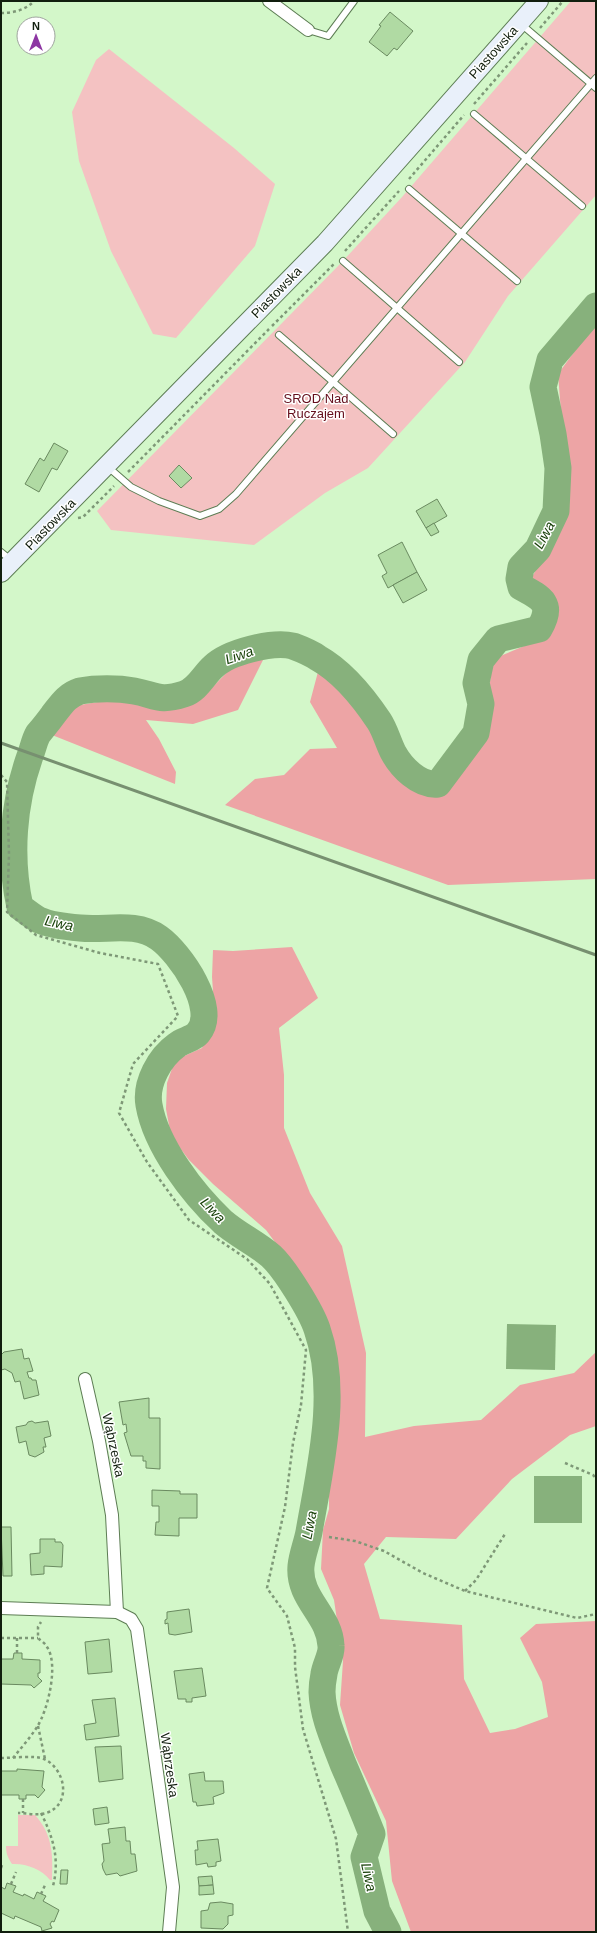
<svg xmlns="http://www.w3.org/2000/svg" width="597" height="1933" font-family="Arial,sans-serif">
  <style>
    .green { fill: #f4c2c2 }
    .forest { fill: #eda4a5 }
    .water { fill: #87b17c }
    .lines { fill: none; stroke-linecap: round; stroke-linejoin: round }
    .river { stroke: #87b17c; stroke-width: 27 }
    .building { fill: #b0daa3; stroke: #6a8a60 }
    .lane-casing { stroke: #5d7d54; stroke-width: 8 }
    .street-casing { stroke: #5d7d54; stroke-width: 14 }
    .secondary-casing { stroke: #5d7d54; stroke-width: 20 }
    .path { stroke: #7e9877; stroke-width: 2.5; stroke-dasharray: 3 3; stroke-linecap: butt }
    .lane { stroke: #fff; stroke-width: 6 }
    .street { stroke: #fff; stroke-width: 12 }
    .secondary { stroke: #e9f0fa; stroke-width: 18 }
    .rail { stroke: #779070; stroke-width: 3 }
    .labels { text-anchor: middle; stroke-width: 3; stroke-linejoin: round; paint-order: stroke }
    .street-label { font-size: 13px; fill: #111e0e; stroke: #fff }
    .park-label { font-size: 13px; fill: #640e1c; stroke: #fff }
    .water-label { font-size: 14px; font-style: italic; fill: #184009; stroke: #fff }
  </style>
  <rect width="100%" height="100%" fill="#d3f7c9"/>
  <g class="green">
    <path d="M571,1h25v194l-88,101 -43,66 -97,106 -43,25 -71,52 -143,-15 -14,-19 244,-248 61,-66z"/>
    <path d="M109,49l125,99 41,36 -20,62 -79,92 -23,-4 -42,-83 -32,-90 -7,-49 24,-52z"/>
    <path d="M18,1815h17c18,20 18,40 17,65h-2c-8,-11 -25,-17 -38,-16 -4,-6 -6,-10 -6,-18h12z"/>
  </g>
  <g class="forest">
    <path d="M596,322v557l-148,6 -223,-80 30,-26 29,-4 26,-26 27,-1 -27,-46 9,-34 49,52 21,48 39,25 19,-3 36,-55 10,-76 55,-23 7,-36 -26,-18 40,-69 -11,-139z"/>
    <path d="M265,656l-27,54 -45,14 -47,-4 13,19 17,33 -1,12 -123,-49 22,-29 53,-9 38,9 39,-10 32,-33z"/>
    <path d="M292,947l26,51 -39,30 5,47v53l26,65 32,53 24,107 -1,84 49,-11 67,-6 39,-35 54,-12 22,-21v74l-26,9 -58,44 -56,60 -70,-2 -22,27 16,55 82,6 2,54 26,54 25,-4 33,-12 -6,-35 -22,-44 16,-14 60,-3v311h-185l-19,-51 -6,-60 -32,-68 -14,-48 3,-44 -9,-61 -13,-31 2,-39 6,-21v-27l7,-33 1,-29 -1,-39 -9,-42 -12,-37 -29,-45 -20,-27 -53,-46 -24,-24 -18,-24 -5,-27 1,-26 8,-23 27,-12 13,-29 -3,-42 1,-27 20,1z"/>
  </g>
  <g class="water">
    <path d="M507,1324l49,1 -1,45 -49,-1z"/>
    <rect x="534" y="1476" width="48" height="47"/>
  </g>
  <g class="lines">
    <path class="river" d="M388,1932l-11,-21 -13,-54 8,-23c-9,-23 -19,-47 -29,-70 -9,-24 -20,-47 -21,-72 0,-6 1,-13 2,-18 1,-9 8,-19 7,-28 -1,-31 -33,-47 -30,-80 1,-11 6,-23 8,-34 11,-64 30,-140 8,-203 -6,-18 -32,-60 -46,-73 -15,-13 -33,-21 -48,-34 -30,-28 -67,-76 -74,-117 -4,-22 11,-48 28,-60 6,-5 16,-6 21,-12 21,-24 -18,-80 -39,-95 -24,-17 -52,-7 -79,-10 -12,-1 -30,-3 -41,-8 -6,-3 -13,-9 -19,-13 -11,-50 -7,-103 10,-151 3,-7 4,-15 8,-22 5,-6 10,-12 15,-19 8,-10 14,-20 27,-24 16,-3 38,-3 54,0 22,4 25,11 50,3 13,-4 20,-19 29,-27 15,-15 60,-26 80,-21 8,3 18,7 25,12 25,14 45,39 61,63 6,9 9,21 14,31 8,15 26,34 45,32l38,-51 5,-29 -5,-21 5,-23 17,-21 41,-10c15,-25 3,-31 -18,-42l-2,-8 2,-12 17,-18 18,-38 2,-43 -5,-34 -10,-47 7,-27 46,-54"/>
  </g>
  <g class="building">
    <path d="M390,12l23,19 -16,19 -3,-2 -7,8 -18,-14 12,-16 -2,-1z"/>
    <path d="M54,443l14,8 -11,19 -5,-2 -13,24 -14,-8 15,-26 4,3z"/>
    <path d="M179,465l13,13 -11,10 -12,-12z"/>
    <path d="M437,499l10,17 -21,12 -10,-17z"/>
    <path d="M434,523l5,9 -8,4 -5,-8z"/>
    <path d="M402,542l15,30 -29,16 -6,-12 5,-3 -9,-18z"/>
    <path d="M417,572l10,18 -24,13 -10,-18z"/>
    <path d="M22,1349l2,10 5,-1 4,13 -6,1 2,6h2l1,2h4l3,15 -15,4 -4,-18 -5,1 -3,-9 -7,-4 -4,1v-15l3,-3z"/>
    <path d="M149,1398v20h11v51l-14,-1v-7h-3v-5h-12l-7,-23 3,-1 -1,-8 -3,1 -4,-23z"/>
    <path d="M32,1421l3,2 13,-2 3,15 -7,2 2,9h-3l1,5 -9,5 -6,-2 -3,-14 -7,2 -3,-16 10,-2 2,-3z"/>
    <path d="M152,1490l28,1v3h17v24h-18v18l-24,-1 1,-13h3v-16h-7z"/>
    <path d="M1,1527h10l1,49h-9z"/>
    <path d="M40,1539h15v3h6l2,3 -1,22 -18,-1v8l-13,1 -1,-21 10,-1z"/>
    <path d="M189,1609l3,23 -17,3 -6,-1 -1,-11 -3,1v-4l2,-1v-7z"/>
    <path d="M109,1639l3,33 -24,2 -3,-32z"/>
    <path d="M14,1653h8v6l18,1v13h-2v4l4,4 -8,7 -3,-3 -30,-1v-25h12z"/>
    <path d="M202,1668l4,28 -14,2v4h-6v-3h-8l-4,-28z"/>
    <path d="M115,1698l4,38 -33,4 -2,-15 12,-2 -4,-23z"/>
    <path d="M121,1746l2,33 -24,3 -4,-35z"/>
    <path d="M17,1769l27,2 -2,16 3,3 -7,8 -3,-3h-9v4h-7v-4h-18v-24h16z"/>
    <path d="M204,1772l1,9h18l1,12 -11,4 1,7 -17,2 -1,-4h-3l-4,-28z"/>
    <path d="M107,1807l2,16 -14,2 -2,-16z"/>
    <path d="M125,1827l1,14h4l1,13h4l2,17 -17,5 -3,-3 -11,2 -3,-6 -1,-5 2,-3 -2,-17 8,-1 -2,-14z"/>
    <path d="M218,1839l3,22 -5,1v4l-8,1 -1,-4 -11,2 -1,-15h3l-1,-9z"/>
    <path d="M61,1870h7l-1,14h-7z"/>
    <path d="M212,1876l1,9 -14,1 -1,-9z"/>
    <path d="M7,1883l9,3 -3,6 10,4 1,-2 10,5 3,-7 9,4 -3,5 16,9 -5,12 -2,-1 -2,3 2,4 -10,3 -1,-4 -26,-11 -1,3 -13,-6v-26l4,2z"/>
    <path d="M213,1885l1,9 -15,1v-9z"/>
    <path d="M221,1902l12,2v11l-5,1v8l-5,5 -22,-1v-17l7,-1 2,-7z"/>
  </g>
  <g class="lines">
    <g class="lane-casing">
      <g id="lane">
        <path d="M521,24l75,64"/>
        <path d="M308,30l20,6 26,-35"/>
        <path d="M474,114l108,92"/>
        <path d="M409,189l108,92"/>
        <path d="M343,261l116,101"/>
        <path d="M279,335l114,99"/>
        <path d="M108,467l23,20 28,14 41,15 19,-7 17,-15 360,-416"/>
        <path d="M1,552l11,9"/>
      </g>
    </g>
    <g class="street-casing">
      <g id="street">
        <path d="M269,1l39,29"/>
        <path d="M85,1379l14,62 13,74 5,97"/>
        <path d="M1,1608l116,4 14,7 6,10 36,258 -4,45"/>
      </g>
    </g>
    <g class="secondary-casing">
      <path id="secondary" d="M1,573l324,-330 214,-242"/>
    </g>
    <g class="path">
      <path d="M1,13c12,0 25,-3 33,-12"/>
      <path d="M540,28l23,-27"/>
      <path d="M474,104l53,-61"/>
      <path d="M409,179l55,-64"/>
      <path d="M345,251l54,-60"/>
      <path d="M272,326l62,-62"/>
      <path d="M128,472l141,-143"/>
      <path d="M78,518l5,-1 31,-31"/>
      <path d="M1,775l6,7 2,73 -2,57 29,23 64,18 58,11 20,52 -45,48 -14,49 28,49 42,58 58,39 23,25 36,66 -5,55 -8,38 -8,64 -18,81 20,28 8,32v19l8,62 33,110 12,93"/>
      <path d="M565,1463l28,12 3,3"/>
      <path d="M329,1537l26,4 29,10 39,22 42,18 112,27 19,-4"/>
      <path d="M465,1591l11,-11 29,-46"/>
      <path d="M1,1638h37"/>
      <path d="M17,1638v15"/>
      <path d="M38,1726l7,33"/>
      <path d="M1,1758c11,0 34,-3 43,1 22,10 28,46 2,54 -8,3 -20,0 -28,0"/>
      <path d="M13,1758c8,-10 17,-20 24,-31 11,-17 22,-63 10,-80 -2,-4 -6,-6 -9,-9v-11l3,-5"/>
      <path d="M23,1799v14"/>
      <path d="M41,1813c12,24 19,46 12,73"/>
      <path d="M1,1868l1,-3"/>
      <path d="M11,1884l5,-12"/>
      <path d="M41,1894l5,-11"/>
    </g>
    <use href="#lane" class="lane"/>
    <use href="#street" class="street"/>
    <use href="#secondary" class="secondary"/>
    <path class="rail" d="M1,743l595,212"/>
  </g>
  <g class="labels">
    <g class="street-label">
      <text transform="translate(493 52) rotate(-48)" y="5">Piastowska</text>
      <text transform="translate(276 292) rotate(-46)" y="5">Piastowska</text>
      <text transform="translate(50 524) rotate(-46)" y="5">Piastowska</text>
      <text transform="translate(114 1445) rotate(78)" y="5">Wąbrzeska</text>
      <text transform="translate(170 1765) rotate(82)" y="5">Wąbrzeska</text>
    </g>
    <g class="park-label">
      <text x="316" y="403">SROD Nad<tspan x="316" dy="15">Ruczajem</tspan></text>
    </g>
    <g class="water-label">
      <text transform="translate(544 535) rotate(-62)" y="5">Liwa</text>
      <text transform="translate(239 655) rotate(-20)" y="5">Liwa</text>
      <text transform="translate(59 923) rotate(12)" y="5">Liwa</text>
      <text transform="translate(213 1210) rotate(46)" y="5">Liwa</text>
      <text transform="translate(309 1525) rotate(-79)" y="5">Liwa</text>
      <text transform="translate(369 1877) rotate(78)" y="5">Liwa</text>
    </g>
  </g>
  <rect width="597" height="1933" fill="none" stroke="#111e0e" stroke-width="4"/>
  <g transform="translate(36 36)"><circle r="19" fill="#ffffff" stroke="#a0a59f"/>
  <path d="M0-3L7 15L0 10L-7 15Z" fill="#8d36a3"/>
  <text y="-6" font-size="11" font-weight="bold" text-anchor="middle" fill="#111e0e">N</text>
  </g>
</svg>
